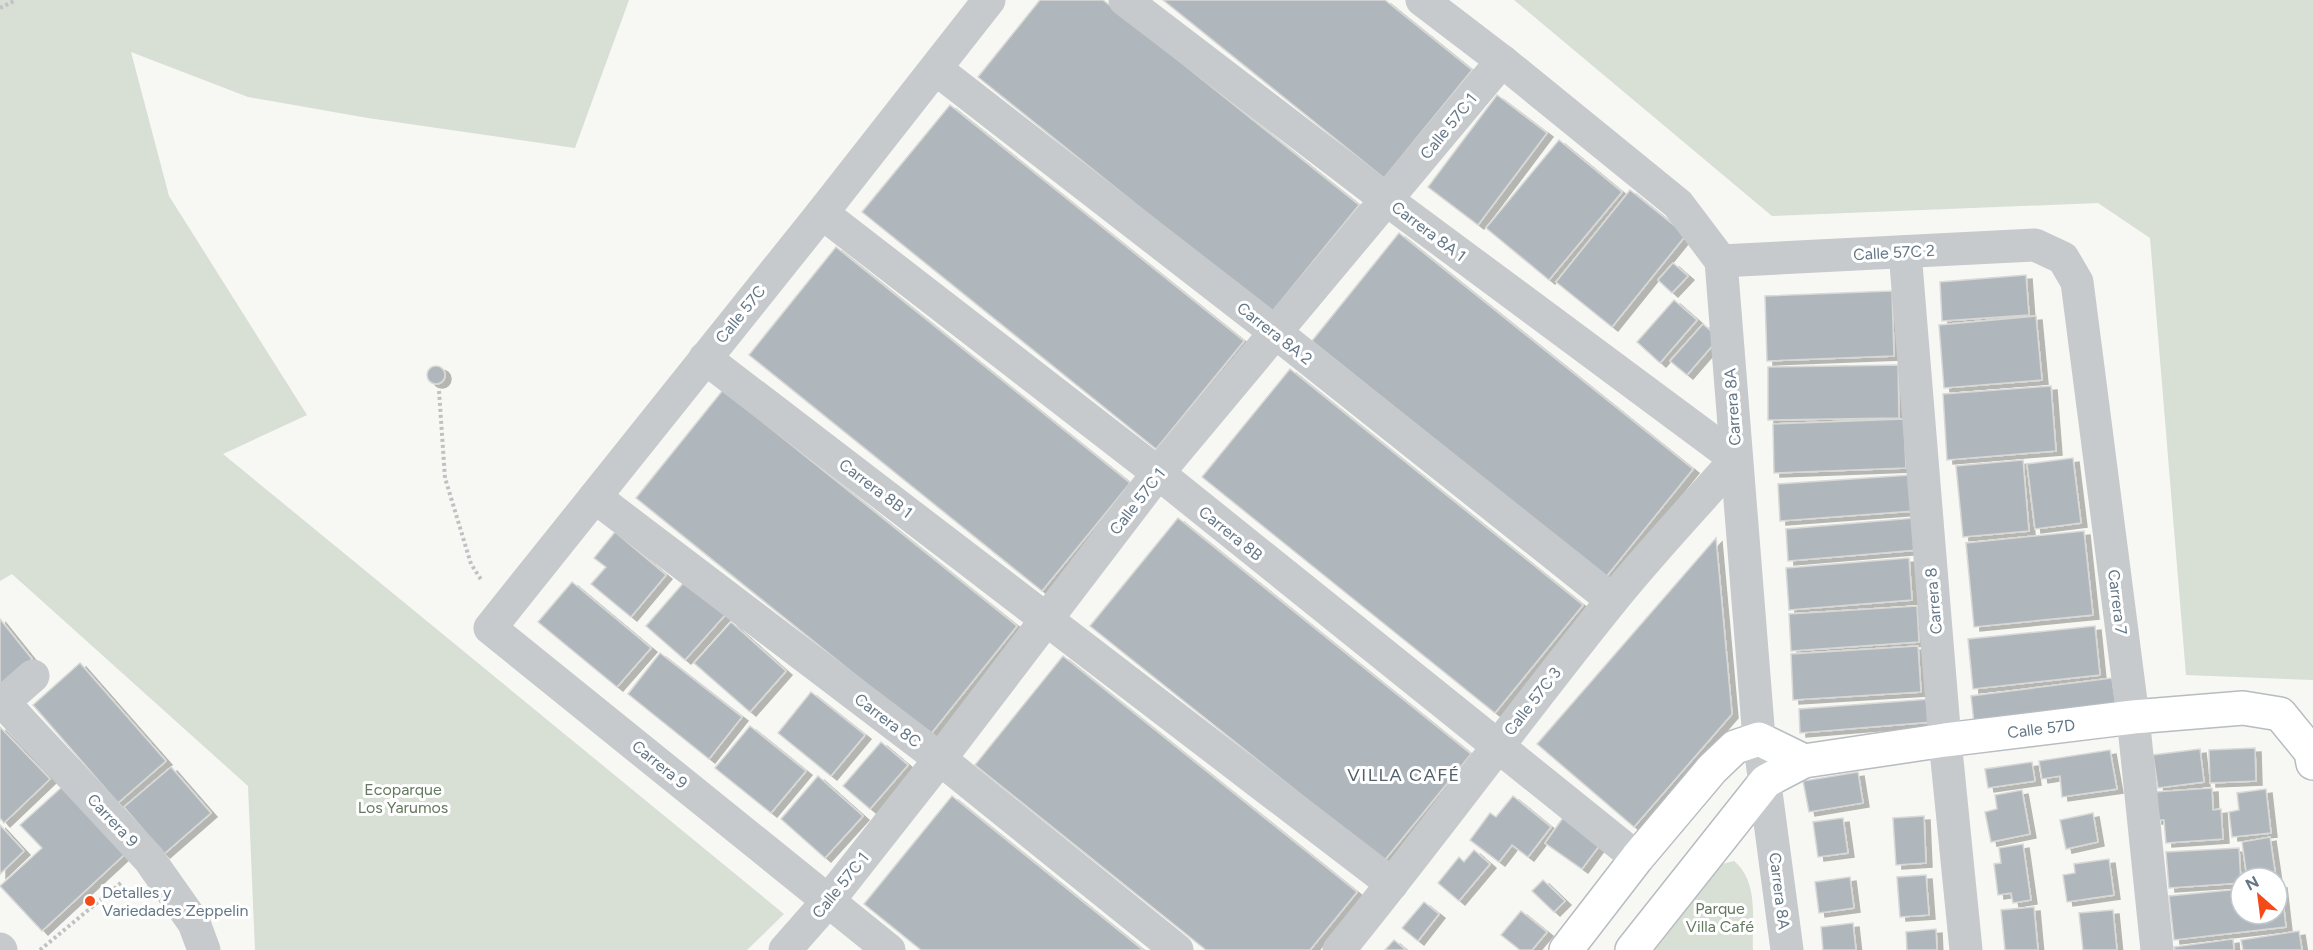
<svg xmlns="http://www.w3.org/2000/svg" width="2313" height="950" font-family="Figtree,sans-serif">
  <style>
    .green { fill: #d8dfd4 }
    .building { fill: #afb7bd; stroke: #d8d8d6; stroke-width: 1.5; filter: url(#shadow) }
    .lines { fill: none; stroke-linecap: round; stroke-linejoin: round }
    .secondary-casing { stroke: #b6bcc0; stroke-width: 36 }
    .path { stroke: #bfc2c4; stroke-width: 4; stroke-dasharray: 3 3; stroke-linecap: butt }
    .street { stroke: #c6cacd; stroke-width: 33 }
    .secondary { stroke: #fff; stroke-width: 33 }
    .poi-dot { fill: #f34a17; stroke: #fff; stroke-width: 2 }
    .labels { text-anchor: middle; stroke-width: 6; stroke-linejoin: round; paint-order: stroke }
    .street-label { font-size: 16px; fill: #637787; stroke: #fff }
    .park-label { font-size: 16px; fill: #64795f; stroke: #fff }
    .poi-label { font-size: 16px; fill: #637787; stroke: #fff; text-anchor: start }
    .neighbourhood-label { font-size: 18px; letter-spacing: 1.5px; fill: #52606b; stroke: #fff }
  </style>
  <defs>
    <filter id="shadow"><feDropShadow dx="6" dy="4" stdDeviation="0" flood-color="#0004"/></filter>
  </defs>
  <rect width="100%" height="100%" fill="#f7f7f3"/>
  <g class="green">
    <path d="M0,0h629l-54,148 -207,-30 -120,-21 -117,-45 38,144 138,219 -84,39 561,460 -37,36h-492l-7,-164 -236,-212 -12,7z"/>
    <path d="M1514,0h799v680l-127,-5 -36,-437 -52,-35 -326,13z"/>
    <path d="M1734,861c25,20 18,60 19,89h-98l67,-86z"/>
  </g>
  <g class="building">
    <path d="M1040,0h63l256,205 -88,108 -293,-236z"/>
    <path d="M1163,0h222l87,70 -88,108z"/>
    <path d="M1497,95l50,38 -69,92 -50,-38z"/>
    <path d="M950,105l294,236 -88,108 -294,-237z"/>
    <path d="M1559,140l63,52 -73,88 -63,-52z"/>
    <path d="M1630,190l56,45 -74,92 -56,-45z"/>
    <path d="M1399,233l294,236 -87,108 -294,-236z"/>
    <path d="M836,247l294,236 -88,108 -293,-236z"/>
    <path d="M1673,263l15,13 -16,17 -14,-13z"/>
    <path d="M2026,275l3,40 -87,6 -2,-39z"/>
    <path d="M1892,291l2,65 -127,5 -2,-65z"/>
    <path d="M1674,300l23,20 -37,43 -23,-21z"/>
    <path d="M2036,316l6,64 -98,8 -5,-63z"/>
    <path d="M1703,324l16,14 -32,37 -17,-14z"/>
    <path d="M1898,365l1,53 -131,2v-53z"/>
    <circle cx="436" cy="375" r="9"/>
    <path d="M1290,369l293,236 -88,108 -293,-236z"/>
    <path d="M2051,386l5,65 -109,9 -4,-66z"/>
    <path d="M723,390l294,236 -87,109 -294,-237z"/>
    <path d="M1904,419l2,49 -132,5 -1,-49z"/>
    <path d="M2073,458l8,65 -46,6 -8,-65z"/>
    <path d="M2023,460l6,71 -66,6 -7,-71z"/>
    <path d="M1911,475l3,36 -134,10 -2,-37z"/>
    <path d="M1178,518l293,236 -87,107 -294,-235z"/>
    <path d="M1915,518l3,32 -130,11 -2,-32z"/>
    <path d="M2084,531l9,84 -119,12 -8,-84z"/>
    <path d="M615,532l51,43 -35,42 -40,-33 15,-17 -12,-9z"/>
    <path d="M1716,538l16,176 -98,113 -97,-83z"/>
    <path d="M1909,558l3,42 -123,10 -3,-42z"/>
    <path d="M686,580l39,35 -40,45 -39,-34z"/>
    <path d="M572,582l79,66 -34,39 -79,-65z"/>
    <path d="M1917,606l2,36 -128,9 -2,-37z"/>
    <path d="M0,619l32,40 -32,26z"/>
    <path d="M731,622l55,49 -36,41 -56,-49z"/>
    <path d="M2095,626l5,49 -127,14 -5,-50z"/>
    <path d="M1918,646l3,46 -128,8 -2,-46z"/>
    <path d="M660,653l82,64 -33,42 -81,-65z"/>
    <path d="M1063,656l294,236 -47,58h-104l-231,-185z"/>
    <path d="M80,663l86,98 -48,42 -85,-98z"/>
    <path d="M2112,678l4,27 -142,18 -3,-27z"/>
    <path d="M811,692l54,43 -34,41 -53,-43z"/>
    <path d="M1931,699l1,23 -132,11 -1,-24z"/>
    <path d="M750,726l56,45 -35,42 -56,-45z"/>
    <path d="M0,727l50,52 -46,44 -4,-5z"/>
    <path d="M881,742l27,23 -38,44 -27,-23z"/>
    <path d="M2255,748l1,33 -46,2 -1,-33z"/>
    <path d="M2200,749l4,33 -46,6 -5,-33z"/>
    <path d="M2110,750l7,39 -55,8 -2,-21 -18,3 -3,-18z"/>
    <path d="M2032,762l3,19 -47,7 -3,-19z"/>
    <path d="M171,767l40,46 -47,41 -40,-47z"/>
    <path d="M1858,772l5,31 -54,9 -6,-31z"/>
    <path d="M818,776l45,40 -38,42 -44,-39z"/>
    <path d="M62,787l63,67 -83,77 -42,-45 42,-38 -22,-23z"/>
    <path d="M2212,788l1,22 8,-1 2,30 -57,4 -2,-23h-8l-2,-28z"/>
    <path d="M2266,789l5,44 -39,4 -3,-25 10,-2 -2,-17z"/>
    <path d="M2022,790l8,44 -39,8 -6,-30 12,-3 -2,-14z"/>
    <path d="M952,796l191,154h-222l-57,-46z"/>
    <path d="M1513,796l38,31 -23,30 -16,-12 -13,17 -29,-22 20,-27 6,4z"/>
    <path d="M2093,813l5,29 -32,7 -6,-29z"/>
    <path d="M1565,815l37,27 -20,27 -37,-26z"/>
    <path d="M1924,816l2,47 -30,2 -3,-47z"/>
    <path d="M1843,818l5,35 -30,4 -5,-35z"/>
    <path d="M0,825l24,26 -24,23z"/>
    <path d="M2270,837l6,41h-29l-5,-36z"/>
    <path d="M2023,844l8,56 -18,3 -2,-10 -13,2 -4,-31 7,-1 -2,-15z"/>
    <path d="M2239,848l2,35 -72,5 -3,-36z"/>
    <path d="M1474,850l16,14 -31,37 -21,-18 21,-26 5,5z"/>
    <path d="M2109,859l5,36 -47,7 -4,-27 12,-2 -1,-9z"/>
    <path d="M1926,875l3,40 -29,2 -3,-40z"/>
    <path d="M1850,877l4,31 -35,5 -4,-31z"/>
    <path d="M1543,880l22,21 -11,11 -22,-21z"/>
    <path d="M2281,884l5,43 -112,13 -5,-44 72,-7v25h36v-29z"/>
    <path d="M1424,902l15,12 -21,27 -16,-13z"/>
    <path d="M2034,907l4,43h-33l-4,-40z"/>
    <path d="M2113,910l4,40h-34l-4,-37z"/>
    <path d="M1521,911l26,21 -15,18h-12l-19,-15z"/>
    <path d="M1853,923l3,27h-33l-2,-23z"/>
    <path d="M1936,929l1,21h-30l-1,-18z"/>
    <path d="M2299,931l3,19h-59l-2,-10z"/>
    <path d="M2233,939l1,11h-59l-1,-3z"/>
    <path d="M1394,940l12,10h-21z"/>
  </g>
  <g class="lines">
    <g class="secondary-casing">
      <g id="secondary">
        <path d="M1566,950l71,-92 75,-89 23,-22 24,-8 45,22"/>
        <path id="s1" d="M1632,950l134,-169 38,-20 141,-21 188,-23 110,-9 37,6 31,38 2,11"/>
      </g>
    </g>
    <g class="path">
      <path d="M0,8l16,-8"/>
      <path d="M439,391l6,87 26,86 11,17"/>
      <path d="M40,950l82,-68"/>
    </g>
    <g class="street">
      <path d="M1125,0l262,200 349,259c-42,48 -86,94 -126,144 -92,114 -178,233 -271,347"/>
      <path d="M1422,0l80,61 176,143 43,57 38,478 28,211"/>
      <path d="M936,69l339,263 337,268"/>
      <path d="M822,213l336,260 479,385"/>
      <path d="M1905,252l40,488 21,210"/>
      <path d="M1721,261l314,-16 28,13 14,24 56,435 24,233"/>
      <path d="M705,358l687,526"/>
      <path d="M595,497l345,262 237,191"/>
      <path d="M3,702l146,157 45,64 10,27"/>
      <path d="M0,705l33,-29"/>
      <path d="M0,949l1,1"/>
      <path d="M785,950l44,-50 111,-141 218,-286 344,-412"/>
      <path d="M889,950l-399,-322 332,-415 167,-213"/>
    </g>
    <use href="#secondary" class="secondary"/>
  </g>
  <circle class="poi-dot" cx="90" cy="901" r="6"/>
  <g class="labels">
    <g class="street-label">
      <text transform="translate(1448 126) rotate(-51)" y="6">Calle 57C 1</text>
      <text transform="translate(1429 231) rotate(37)" y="6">Carrera 8A 1</text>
      <text transform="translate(1894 252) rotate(-3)" y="6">Calle 57C 2</text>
      <text transform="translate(740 314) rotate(-51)" y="6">Calle 57C</text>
      <text transform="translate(1275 333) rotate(38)" y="6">Carrera 8A 2</text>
      <text transform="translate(1732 407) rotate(-94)" y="6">Carrera 8A</text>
      <text transform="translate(876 488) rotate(37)" y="6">Carrera 8B 1</text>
      <text transform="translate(1137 501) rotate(-52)" y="6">Calle 57C 1</text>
      <text transform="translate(1231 533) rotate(39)" y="6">Carrera 8B</text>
      <text transform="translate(1933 601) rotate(-95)" y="6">Carrera 8</text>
      <text transform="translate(2118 602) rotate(83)" y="6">Carrera 7</text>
      <text transform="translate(1532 701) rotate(-52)" y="6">Calle 57C 3</text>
      <text transform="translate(888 720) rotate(37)" y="6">Carrera 8C</text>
      <text dy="6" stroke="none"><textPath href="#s1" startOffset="498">Calle 57D</textPath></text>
      <text transform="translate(660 764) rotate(39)" y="6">Carrera 9</text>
      <text transform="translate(113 820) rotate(47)" y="6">Carrera 9</text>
      <text transform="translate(840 885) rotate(-51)" y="6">Calle 57C 1</text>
      <text transform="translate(1780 891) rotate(83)" y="6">Carrera 8A</text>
    </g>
    <g class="park-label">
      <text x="403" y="795">Ecoparque<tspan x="403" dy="18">Los Yarumos</tspan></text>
      <text x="1720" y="914">Parque<tspan x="1720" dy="18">Villa Café</tspan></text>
    </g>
    <g class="poi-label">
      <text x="102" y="898">Detalles y<tspan x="102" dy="18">Variedades Zeppelin</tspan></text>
    </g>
    <g class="neighbourhood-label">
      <text x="1404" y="781">VILLA CAFÉ</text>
    </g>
  </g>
  <g transform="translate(2259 896) rotate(332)"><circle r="28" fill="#ffffff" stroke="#c1c9cf" stroke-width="1.5"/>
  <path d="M0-4.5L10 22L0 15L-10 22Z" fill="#f34a17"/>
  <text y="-9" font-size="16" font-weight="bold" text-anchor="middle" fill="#637787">N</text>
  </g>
</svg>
